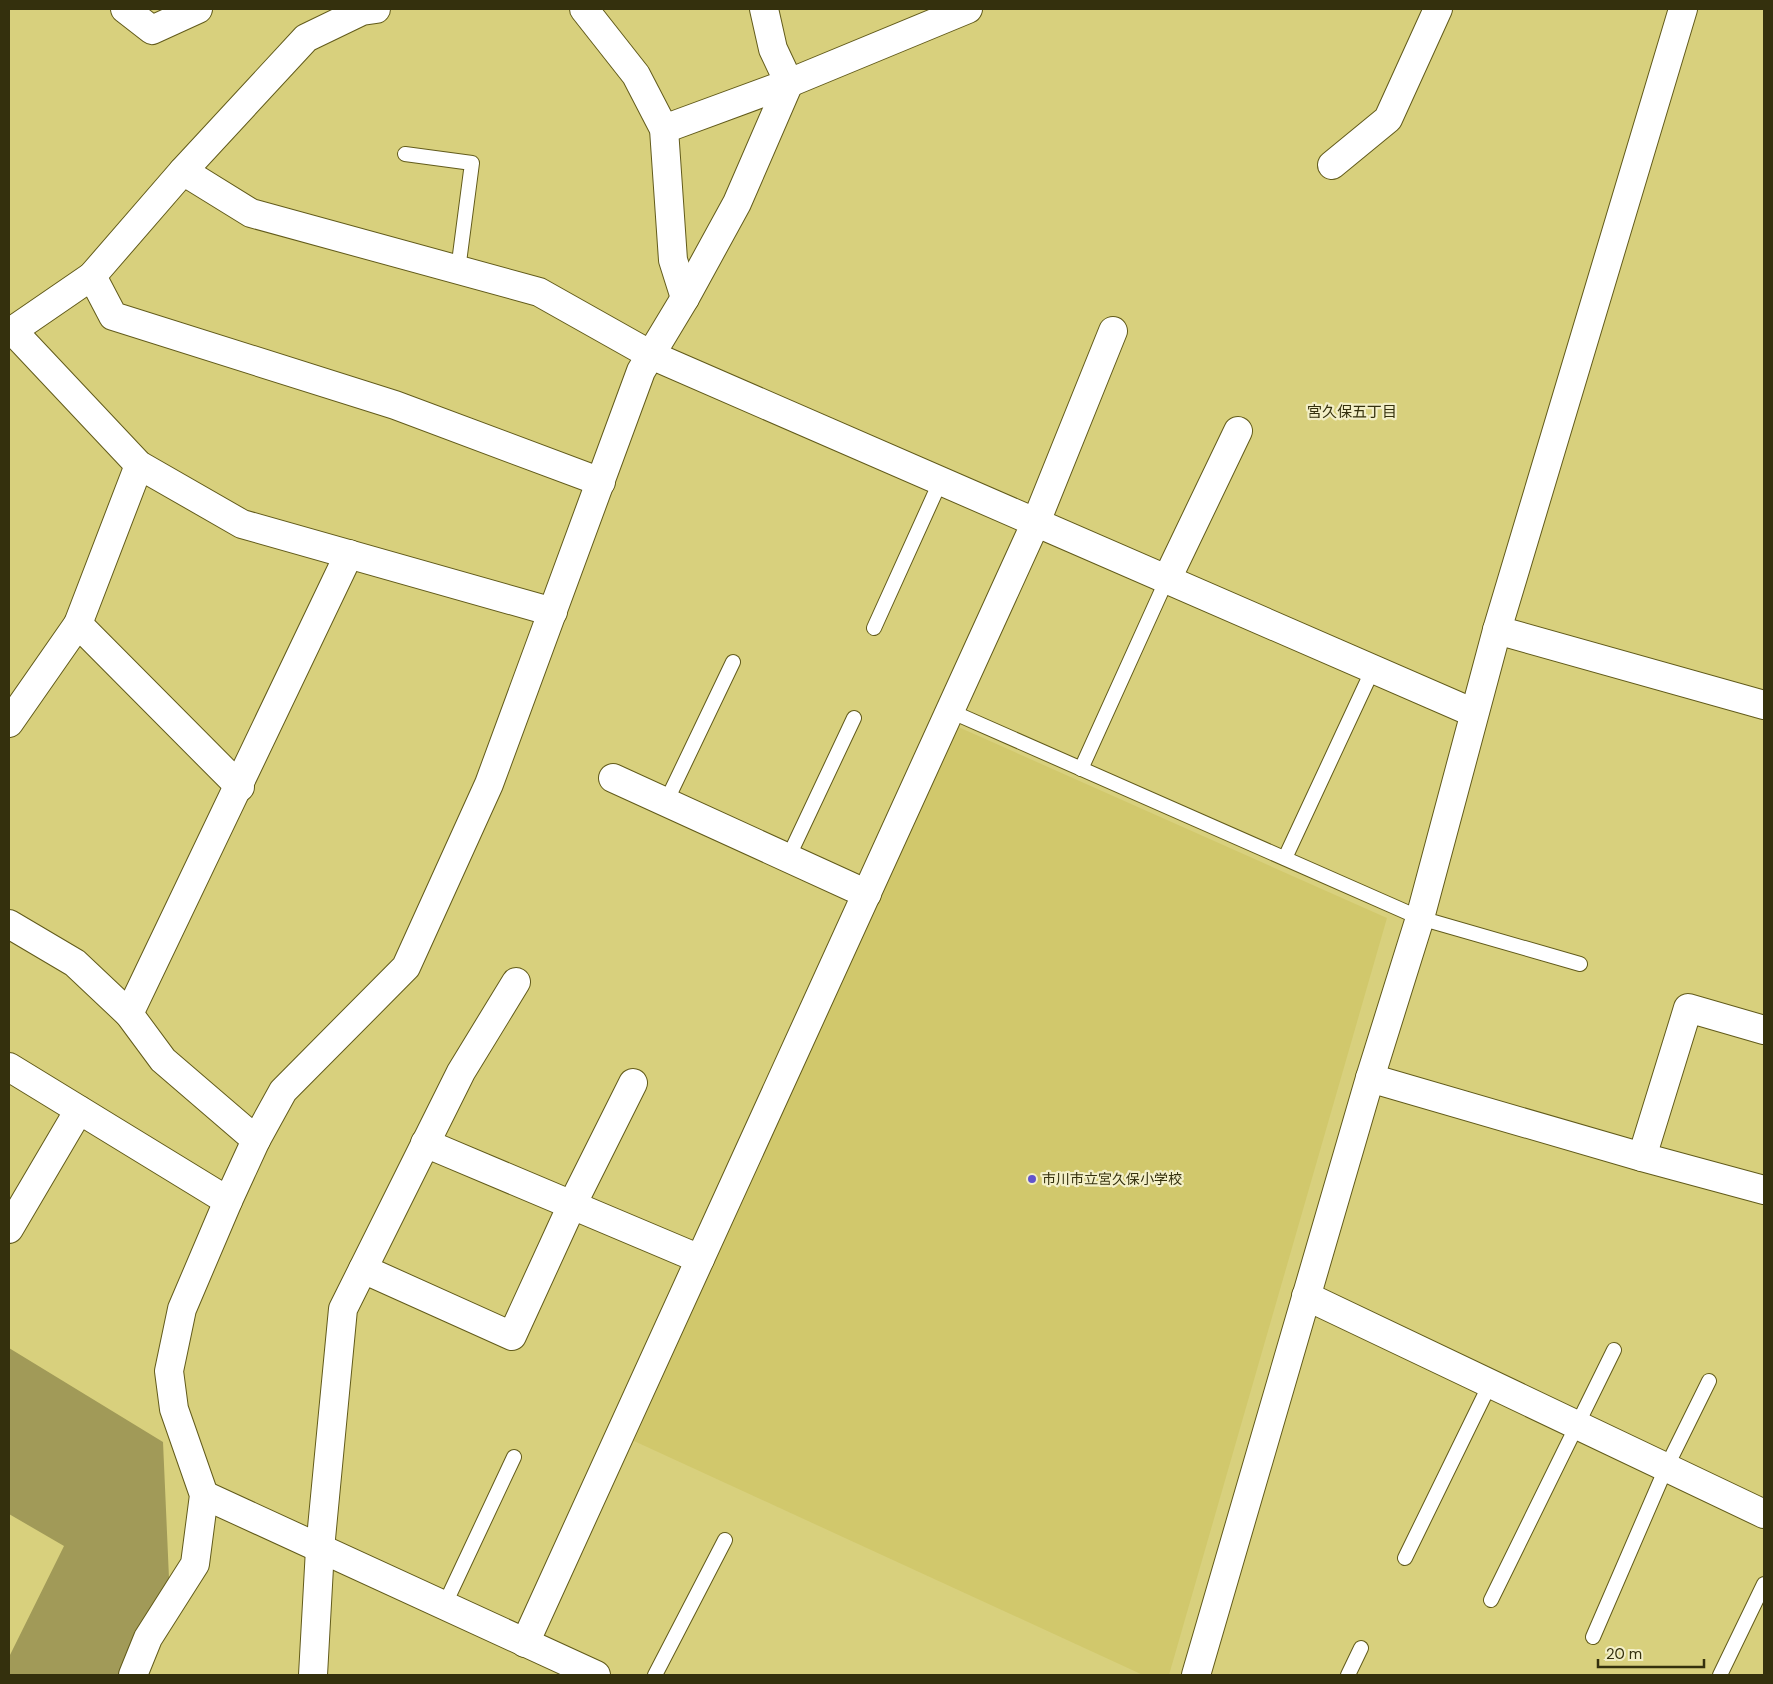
<svg xmlns="http://www.w3.org/2000/svg" width="1773" height="1684" font-family="'DM Sans','Noto Sans JP',sans-serif">
  <style>
    .built { fill: #d1c86c }
    .forest { fill: #a19a58 }
    .lines { fill: none; stroke-linecap: round; stroke-linejoin: round }
    .service-casing { stroke: #625b1b; stroke-width: 16 }
    .minor-casing { stroke: #625b1b; stroke-width: 30 }
    .service { stroke: #fff; stroke-width: 14 }
    .minor { stroke: #fff; stroke-width: 28 }
    .poi-dot { fill: #6254cd; stroke: #f3efc7; stroke-width: 2 }
    .labels { text-anchor: middle; stroke-width: 4.5; stroke-linejoin: round; paint-order: stroke }
    .poi-label { font-size: 14px; fill: #34300d; stroke: #f3efc7; text-anchor: start }
    .neighbourhood-label { font-size: 15px; fill: #34300d; stroke: #f3efc7 }
  </style>
  <rect width="100%" height="100%" fill="#d8d07d"/>
  <path class="built" d="M956,726l431,192 -218,757h-26l-509,-234z"/>
  <path class="forest" d="M9,1348l154,94 6,136 -48,97h-112v-18l55,-111 -55,-32z"/>
  <g class="lines">
    <g class="service-casing">
      <g id="service">
        <path d="M405,154l67,9 -14,107"/>
        <path d="M874,628l67,-148"/>
        <path d="M950,711l470,207 160,46"/>
        <path d="M1081,769l86,-190"/>
        <path d="M666,802l67,-140"/>
        <path d="M788,858l66,-140"/>
        <path d="M1285,858l88,-189"/>
        <path d="M1405,1558l85,-174"/>
        <path d="M1491,1600l123,-250"/>
        <path d="M444,1606l70,-149"/>
        <path d="M1593,1637l73,-169 43,-87"/>
        <path d="M655,1675l70,-135"/>
        <path d="M1348,1675l13,-27"/>
        <path d="M1720,1675l44,-91"/>
      </g>
    </g>
    <g class="minor-casing">
      <g id="minor">
        <path d="M125,9l27,21 46,-21"/>
        <path d="M584,9l52,66 28,54 9,131 12,38"/>
        <path d="M664,129l125,-46 179,-74"/>
        <path d="M1332,165l56,-46 50,-110"/>
        <path d="M183,171l68,42 288,79 112,63 823,358"/>
        <path d="M92,276l21,40 282,89 206,77"/>
        <path d="M12,330l127,135 103,59 311,88"/>
        <path d="M9,333l83,-57 91,-105 123,-133 56,-27 14,-2"/>
        <path d="M1167,579l71,-148"/>
        <path d="M78,624l162,163"/>
        <path d="M1497,630l267,75"/>
        <path d="M9,723l69,-99 61,-159"/>
        <path d="M613,778l254,116"/>
        <path d="M9,924l66,39 54,51 34,46 93,80"/>
        <path d="M129,1014l220,-460"/>
        <path d="M9,1067l219,134"/>
        <path d="M1370,1078l272,79 122,33"/>
        <path d="M425,1143l275,116"/>
        <path d="M1642,1157l46,-149 76,22"/>
        <path d="M9,1229l70,-119"/>
        <path d="M363,1269l149,67 60,-131 61,-122"/>
        <path d="M1306,1296l458,218"/>
        <path d="M204,1495l392,180"/>
        <path d="M525,1643l511,-1121 77,-191"/>
        <path d="M133,1675l15,-37 47,-74 9,-69 -30,-86 -5,-38 13,-62 46,-108 28,-61 27,-49 123,-124 83,-183 152,-413 44,-73 52,-95 52,-120 -16,-34 -9,-40"/>
        <path d="M313,1675l7,-126 23,-240 118,-237 55,-90"/>
        <path d="M1196,1675l174,-597 50,-160 77,-288 186,-621"/>
      </g>
    </g>
    <use href="#service" class="service"/>
    <use href="#minor" class="minor"/>
  </g>
  <circle class="poi-dot" cx="1032" cy="1179" r="5"/>
  <g class="labels">
    <g class="poi-label">
      <text x="1042" y="1184">市川市立宮久保小学校</text>
    </g>
    <g class="neighbourhood-label">
      <text x="1352" y="417">宮久保五丁目</text>
    </g>
  </g>
  <rect width="1773" height="1684" fill="none" stroke="#34300d" stroke-width="20"/>
  <path d="M1598 1659v8h106v-8" fill="none" stroke="#34300d" stroke-width="2.5"/>
  <text x="1606" y="1659" font-size="15" fill="#34300d" stroke="#f3efc7" stroke-width="4" paint-order="stroke">20 m</text>
</svg>
